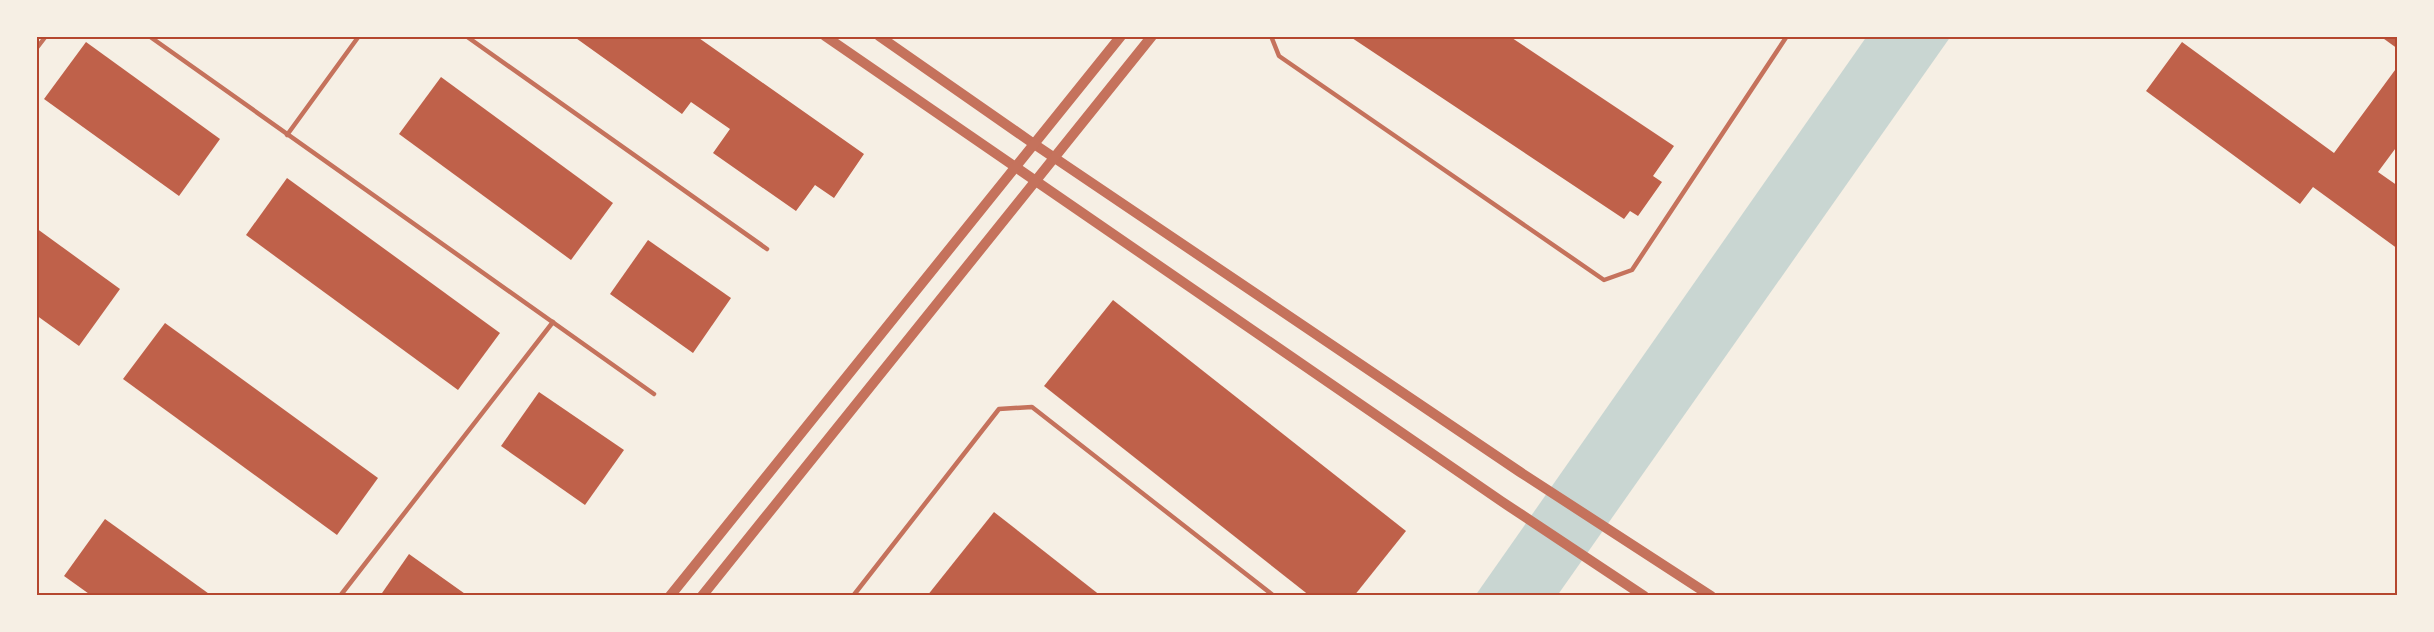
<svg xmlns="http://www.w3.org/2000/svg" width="2434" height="632" font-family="Rubik,sans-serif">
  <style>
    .water { fill: #c9d6d2 }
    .building { fill: #bf614a }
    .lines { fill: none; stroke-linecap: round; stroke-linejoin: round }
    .service { stroke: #c5725c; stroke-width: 4.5 }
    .tertiary { stroke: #c5725c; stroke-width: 10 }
    .neatline { fill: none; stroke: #b5482f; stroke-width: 2 }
  </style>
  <rect width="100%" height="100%" fill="#f6efe4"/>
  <path class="water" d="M1867,36h84l-394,560h-82z"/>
  <g class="building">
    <path d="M573,36h123l168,118 -30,44 -19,-13 -19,26 -83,-58 17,-24 -39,-27 -9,12z"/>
    <path d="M1349,36h160l165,110 -21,30 9,6 -24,34 -8,-5 -6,8z"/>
    <path d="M2380,36h18v13z"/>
    <path d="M86,42l134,97 -41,57 -135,-97z"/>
    <path d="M2182,42l152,111 64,-87v79l-20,27 20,14v63l-85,-62 -13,17 -154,-113z"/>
    <path d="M441,77l172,126 -42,57 -172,-126z"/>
    <path d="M287,178l213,155 -42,57 -212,-155z"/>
    <path d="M36,228l84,61 -41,57 -43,-31z"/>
    <path d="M648,240l83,58 -38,55 -83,-59z"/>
    <path d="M1113,300l293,231 -52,65h-44l-266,-210z"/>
    <path d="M165,323l213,155 -41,57 -214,-156z"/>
    <path d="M539,392l85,58 -39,55 -84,-59z"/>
    <path d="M994,512l107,84h-174z"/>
    <path d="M105,519l107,77h-120l-28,-20z"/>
    <path d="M409,554l59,42h-88z"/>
  </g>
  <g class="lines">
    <g class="service">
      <path d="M149,36l505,358"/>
      <path d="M466,36l301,213"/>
      <path d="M1271,36l8,20 325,224 28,-10 155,-234"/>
      <path d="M36,49l10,-13"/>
      <path d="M287,135l72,-99"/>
      <path d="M340,596l213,-274"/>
      <path d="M853,596l146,-187 33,-2 242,189"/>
    </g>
    <g class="tertiary">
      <path d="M825,36l676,465 143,95"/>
      <path d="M879,36l155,108 486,328 191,124"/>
      <path d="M670,596l451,-560"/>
      <path d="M702,596l450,-560"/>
    </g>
  </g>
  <rect width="2434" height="632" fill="none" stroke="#f6efe4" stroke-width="75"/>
  <rect x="38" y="38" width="2358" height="556" class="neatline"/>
</svg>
